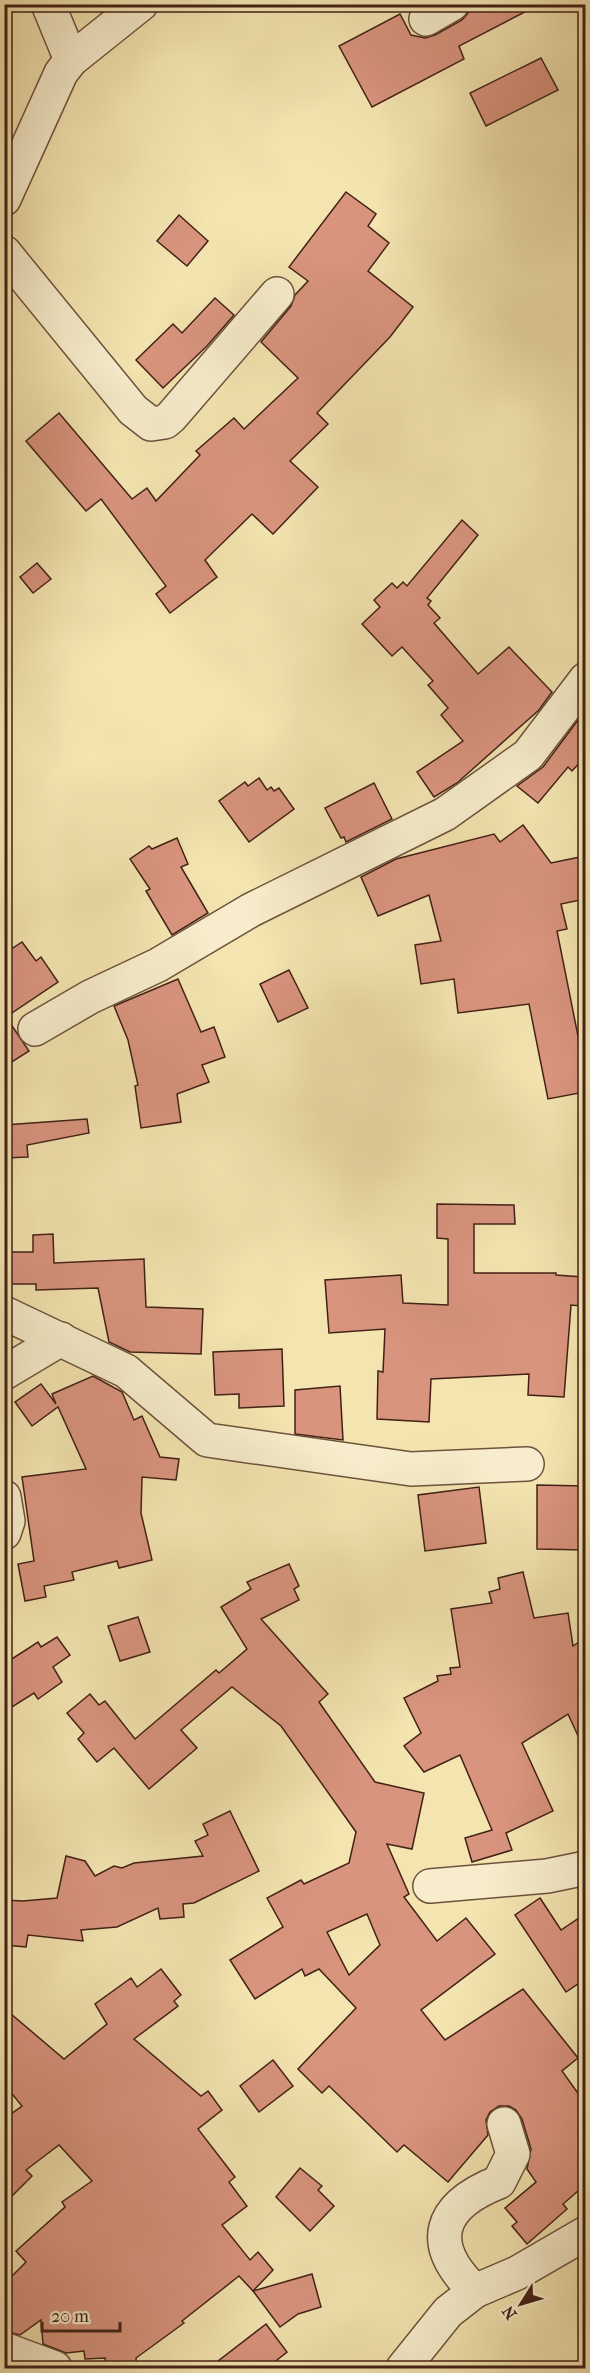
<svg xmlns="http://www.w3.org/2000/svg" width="590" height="2373" font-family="'IM FELL French Canon',serif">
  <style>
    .building { fill: #d9947e; stroke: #422116; stroke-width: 1.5; fill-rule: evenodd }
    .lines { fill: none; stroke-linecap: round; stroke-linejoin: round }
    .minor-casing { stroke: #6e523c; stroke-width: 36 }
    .minor { stroke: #f7edcc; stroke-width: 33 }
  </style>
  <rect width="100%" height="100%" fill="#f3e4b0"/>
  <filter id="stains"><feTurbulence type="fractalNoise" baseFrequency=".00333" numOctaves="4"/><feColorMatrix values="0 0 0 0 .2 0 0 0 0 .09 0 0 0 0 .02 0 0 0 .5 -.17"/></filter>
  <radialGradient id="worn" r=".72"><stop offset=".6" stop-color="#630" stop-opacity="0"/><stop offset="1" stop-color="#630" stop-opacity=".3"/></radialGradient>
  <g class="building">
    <path d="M471,4h69l-81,42 5,13 -92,48 -33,-61 61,-32 11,21 14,3 10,-3 27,-15 6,-7z"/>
    <path d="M541,58l17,32 -72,36 -16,-33z"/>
    <path d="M346,192l30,22 -8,12 21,17 -21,28 45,36 -23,30 -73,76 11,11 -38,37 28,26 -45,47 -21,-20 -47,46 12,17 -47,36 -14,-19 10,-8 -65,-87 -15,12 -60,-70 33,-28 73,86 15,-11 9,13 44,-46 -4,-4 38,-33 10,11 54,-51 -37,-36 30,-36 4,-11 13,-14 -19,-14z"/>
    <path d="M179,215l29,26 -21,25 -30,-25z"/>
    <path d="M215,298l19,17 -27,31 -44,42 -27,-28 37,-36 9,9z"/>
    <path d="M462,520l16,15 -51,63 4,3 -3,4 12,13 -6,5 44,51 31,-27 43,45 -13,18 -82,73 -23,14 -17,-25 46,-31 -22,-26 7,-7 -20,-23 5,-4 -31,-34 -10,9 -30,-32 18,-17 -6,-7 18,-17 5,5 6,-6 4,4z"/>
    <path d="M37,563l14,16 -18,14 -13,-16z"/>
    <path d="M578,720l7,7v30l-13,14 -4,-4 -30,36 -21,-17 26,-19z"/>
    <path d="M259,778l8,12 4,-3 3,4 5,-3 15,21 -45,33 -30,-41 26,-19 3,4z"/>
    <path d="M374,783l18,36 -46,23 -2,-5 -3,1 -16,-30z"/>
    <path d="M523,825l28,38 34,-7v43l-24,5 6,25 -10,2 28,140v21l-37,7 -19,-95 -71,9 -4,-34 -33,5 -6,-39 26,-4 -12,-46 -51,21 -17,-39 35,-18 98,-25 6,8z"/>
    <path d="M177,838l11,26 -7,3 27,46 -36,22 -26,-44 4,-2 -20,-30 19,-13 3,3z"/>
    <path d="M22,942l14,19 5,-4 17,25 -52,35 23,34 -25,16v-113z"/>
    <path d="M289,970l19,38 -30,14 -18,-38z"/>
    <path d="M178,979l23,53 13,-5 11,30 -23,8 7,17 -32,12 4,28 -40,6 -6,-42 3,-1 -10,-45 -14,-34z"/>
    <path d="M87,1119l2,14 -62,12 1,12 -24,1v-33z"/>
    <path d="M437,1204l77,1 1,19h-41v49h82v2l27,2 -2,29 -10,-1 -7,92 -36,-2 1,-21 -98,5 -2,43 -52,-3 1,-48 5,1 2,-43 -56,4 -4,-53 76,-5 2,28 45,2v-66l-11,-1z"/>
    <path d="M53,1234l1,29 90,-4 2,48 57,2 -2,45 -71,-2 -21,-10 -11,-54 -62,2v-6h-32v-32h29v-17z"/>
    <path d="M282,1349l2,57 -45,2v-14l-24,1 -2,-43z"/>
    <path d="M93,1376l29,16 12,28 8,-4 18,41 19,2 -3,21 -34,-3 -1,36 11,47 -33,8 -2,-7 -45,11 2,8 -30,6 2,11 -21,4 -7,-37 16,-3 -12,-84 64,-8 -28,-62 -26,19 -17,-24 26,-18 15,20 -4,-10z"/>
    <path d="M340,1386l3,54 -48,-6v-44z"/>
    <path d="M537,1485l48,1v64l-48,-1z"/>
    <path d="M479,1487l7,56 -61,8 -7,-56z"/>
    <path d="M289,1564l10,22 -5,3 5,11 -38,19 67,75 -9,8 56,80 49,11 -12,56 -25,-5 22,50 -5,3 33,44 29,-23 29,36 -74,56 24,30 78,-51 55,69 -16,13 23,32v82l-22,19 4,5 -40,35 -15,-18 5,-4 -12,-14 31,-26 -9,-13 4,-20 -9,-30 -6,-9 -7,-4h-10l-9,6 -4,8 2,15 -40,47 -44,-37 -7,7 -68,-66 -7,7 -24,-24 58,-61 -37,-39 -14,7 -3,-7 -47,30 -25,-39 53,-33 -16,-29 34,-18 3,4 45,-21 7,-31 -75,-106 -49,-39 -51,43 16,18 -48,41 -35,-41 -17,14 -19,-23 6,-6 -17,-20 23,-19 9,11 6,-4 30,38 81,-69 3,3 28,-24 -26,-42 30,-18 -4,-7zM367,1914l13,31 -31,30 -22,-43z"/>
    <path d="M523,1572l11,46 34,-5 5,33 12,-8v113l-17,-37 -46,29 31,68 -47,22 6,17 -40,12 -7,-24 27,-8 -32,-75 -36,17 -20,-26 17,-13 -17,-35 34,-17 -1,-5 14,-2 -1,-6 10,-1 -9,-58 41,-6 -3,-11 11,-3 -2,-11z"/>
    <path d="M138,1617l12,35 -30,9 -12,-35z"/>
    <path d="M57,1637l13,18 -17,12 9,15 -24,17 -4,-6 -30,19v-48l34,-22 3,5z"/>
    <path d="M230,1811l29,60 -65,32 -11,1 1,13 -24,2 -2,-11 -41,19 -36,3 2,11 -55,-6 -2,12 -22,-2v-45l19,1 34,-3 9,-42 19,5 10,15 19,-10 8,2 12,-5 69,-7 -8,-15 13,-6 -5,-11z"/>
    <path d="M540,1898l21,32 24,-16v65l-19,13 -51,-77z"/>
    <path d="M161,1969l20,26 -7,6 4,5 -44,33 67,57 7,-5 14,19 -24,19 37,48 -6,5 18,24 -25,19 28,35 8,-8 15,18 -20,21 -14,-15 -57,45 2,2 -48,35 1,10h-31l-1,-10 -20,1 -1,-8 -18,2 -23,-9 -2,-24 -21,15 -16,-4v-47l22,-22 -10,-11 49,-44 -3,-5 30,-21 -33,-36 -33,25 6,6 -28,28v-85l18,-13 -18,-22v-76l60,51 43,-35 -12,-20 36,-26 6,9z"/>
    <path d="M273,2060l20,26 -34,26 -19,-26z"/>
    <path d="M300,2168l22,18 -4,4 16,16 -24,25 -34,-34z"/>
    <path d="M312,2274l9,33 -23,7 -18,13 -27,-36z"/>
    <path d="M266,2324l21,28 -15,12 -6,4h-57z"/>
  </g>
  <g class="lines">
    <g class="minor-casing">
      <g id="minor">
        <path d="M48,4l23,56"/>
        <path d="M426,19l26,-15"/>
        <path d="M4,199l57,-126 10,-13 70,-56"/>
        <path d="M4,252l129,158 18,14 14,-2 6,-5 106,-123"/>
        <path d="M35,1029l55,-32 68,-32 93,-55 194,-96 83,-59 58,-76"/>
        <path d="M4,1313l122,58 81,69 204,29 116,-5"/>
        <path d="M4,1373l57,-34"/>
        <path d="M4,1497l4,24 -4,12"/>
        <path d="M430,1886l117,-10 39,-8"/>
        <path d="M475,2291c-49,-47 -37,-85 24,-109l14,-28 -9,-30"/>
        <path d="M4,2349l51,19"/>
        <path d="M403,2368l45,-56 27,-21 42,-18 69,-40"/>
      </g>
    </g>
    <use href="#minor" class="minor"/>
  </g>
  <rect width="590" height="2373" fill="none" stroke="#f3e4b0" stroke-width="24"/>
  <rect x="6" y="6" width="578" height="2361" fill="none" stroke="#422116" stroke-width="3"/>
  <rect x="12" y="12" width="566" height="2349" fill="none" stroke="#422116" stroke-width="1.5"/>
  <g transform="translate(521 2304) rotate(233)" stroke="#f7edcc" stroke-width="4.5" paint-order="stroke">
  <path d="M0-4.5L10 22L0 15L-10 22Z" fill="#422116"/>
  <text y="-9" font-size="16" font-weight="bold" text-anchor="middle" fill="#422116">N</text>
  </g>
  <path d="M42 2322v9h78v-9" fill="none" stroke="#422116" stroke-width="3"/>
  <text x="51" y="2322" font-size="18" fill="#422116" stroke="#f7edcc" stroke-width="4.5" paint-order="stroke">20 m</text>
  <rect width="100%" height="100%" filter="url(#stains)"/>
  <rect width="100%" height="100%" fill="url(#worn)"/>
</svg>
